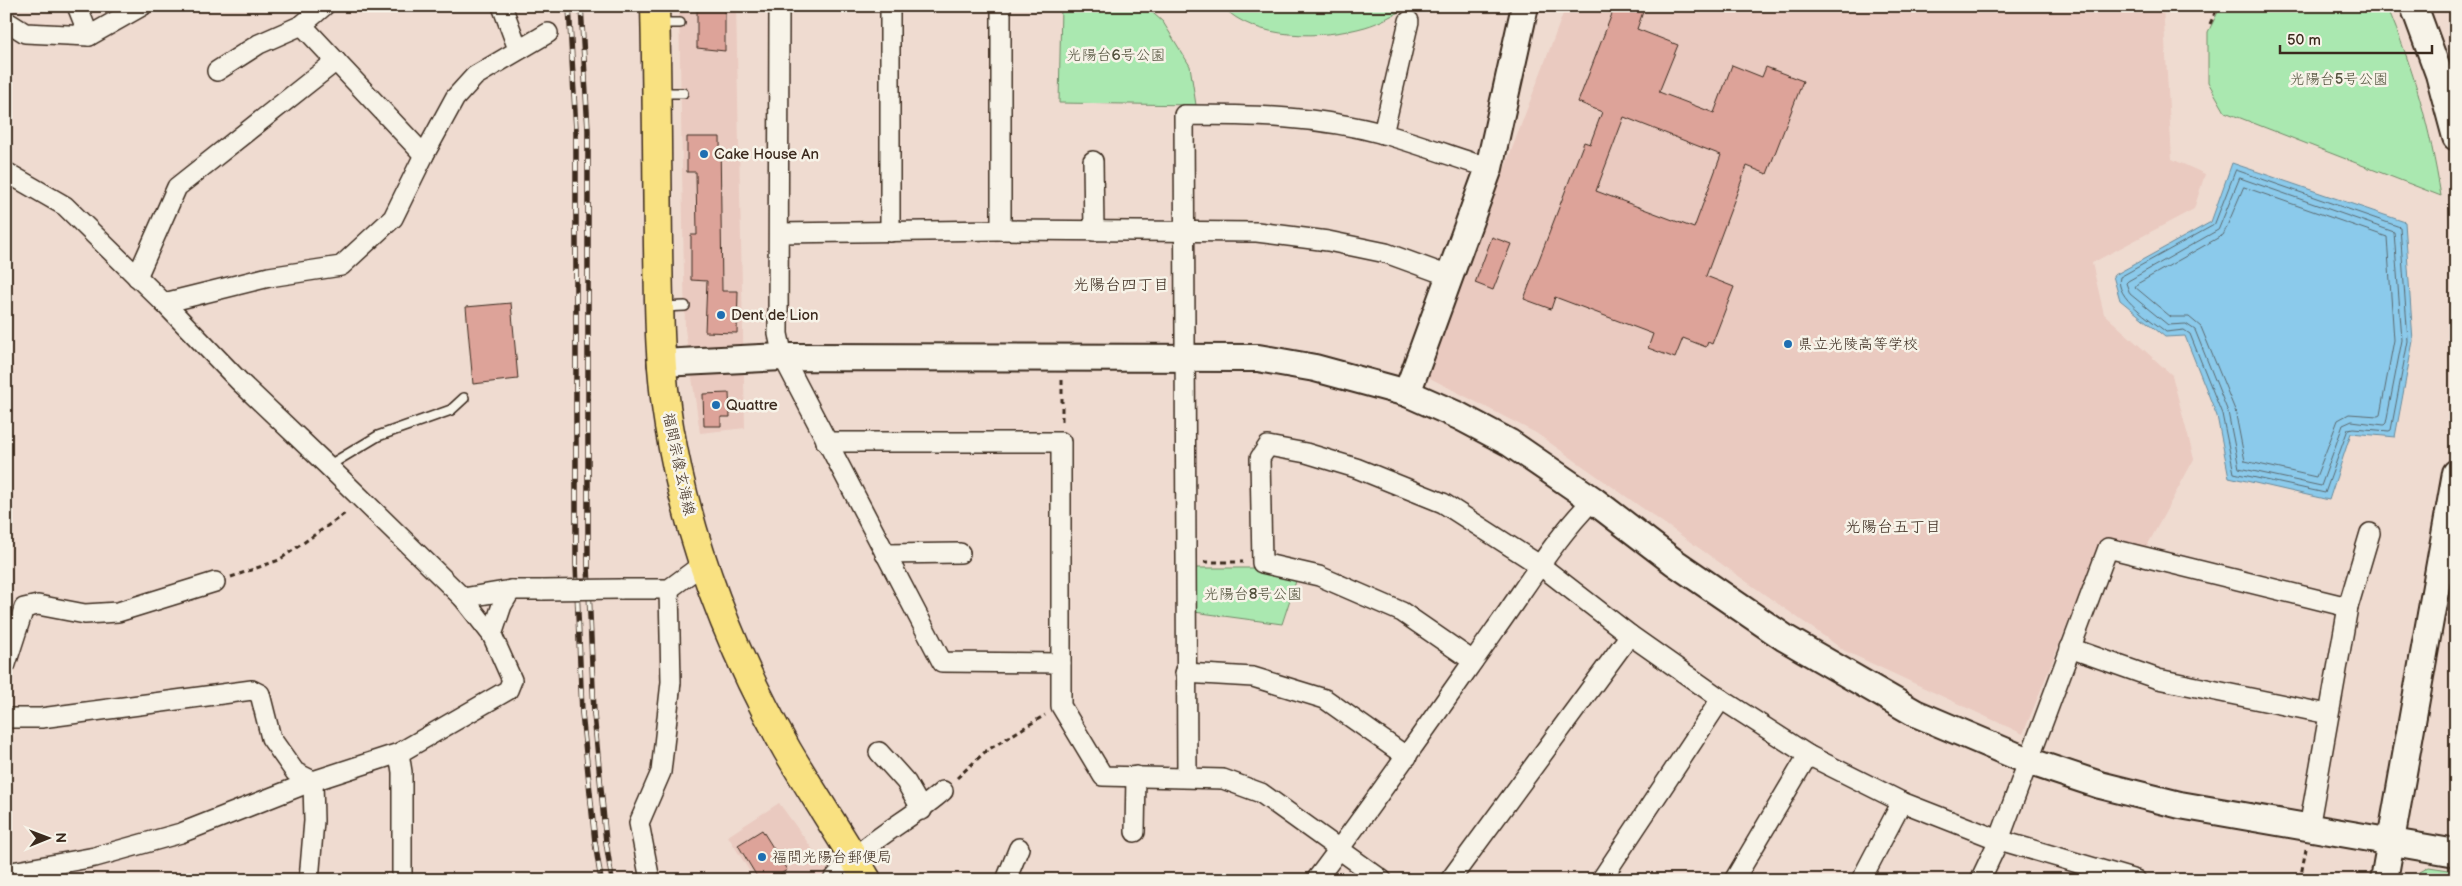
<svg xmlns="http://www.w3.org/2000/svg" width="2462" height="886" font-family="'Balsamiq Sans','Klee One',sans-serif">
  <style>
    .built { fill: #eacac0 }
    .green { fill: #aae8b0; stroke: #728967 }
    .water { fill: #8bcaeb; stroke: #6b8a99 }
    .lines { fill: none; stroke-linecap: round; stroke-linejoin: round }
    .shore { stroke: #5b6a70; stroke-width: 1 }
    .building { fill: #dda399; stroke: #3b2a1e; fill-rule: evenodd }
    .lane-casing { stroke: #3b2a1e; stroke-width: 12 }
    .street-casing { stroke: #3b2a1e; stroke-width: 22 }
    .secondary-casing { stroke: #3b2a1e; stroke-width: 30 }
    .primary-casing { stroke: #3b2a1e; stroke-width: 31 }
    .path { stroke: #3b2a1e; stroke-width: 3; stroke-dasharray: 5 4; stroke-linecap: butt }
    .lane { stroke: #f7f3e8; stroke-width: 9 }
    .street { stroke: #f7f3e8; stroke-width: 19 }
    .secondary { stroke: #f7f3e8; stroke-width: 26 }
    .primary { stroke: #f9e181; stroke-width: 28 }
    .rail-casing { stroke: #3b2a1e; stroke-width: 5.5 }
    .rail { stroke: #f7f3e8; stroke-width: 4; stroke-dasharray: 11; stroke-linecap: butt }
    .street-bridge-casing { stroke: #3b2a1e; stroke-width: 22; stroke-linecap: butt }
    .street-bridge { stroke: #f7f3e8; stroke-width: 19 }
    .poi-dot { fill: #1f6fb2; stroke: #f7f3e8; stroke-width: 2 }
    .labels { text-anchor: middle; stroke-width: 5; stroke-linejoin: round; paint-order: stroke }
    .park-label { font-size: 15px; fill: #51503b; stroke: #f7f3e8 }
    .poi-label { font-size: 15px; fill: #3b2a1e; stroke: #f7f3e8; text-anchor: start }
    .street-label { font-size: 15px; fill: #3b2a1e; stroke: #f7f3e8 }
    .neighbourhood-label { font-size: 16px; fill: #3b2a1e; stroke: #f7f3e8 }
  </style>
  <rect width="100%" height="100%" fill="#efdbd0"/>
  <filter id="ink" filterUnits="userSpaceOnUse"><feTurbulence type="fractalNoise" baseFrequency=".02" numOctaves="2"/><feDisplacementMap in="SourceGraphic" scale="10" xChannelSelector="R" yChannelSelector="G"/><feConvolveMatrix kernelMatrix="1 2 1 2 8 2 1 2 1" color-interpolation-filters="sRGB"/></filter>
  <g filter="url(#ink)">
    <g class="built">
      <path d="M679,6h57l9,422 -45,5 -15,-104z"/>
      <path d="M1566,6h597l9,153 33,15 -11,35 -102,54 12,51 68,61 22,84 -48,89 -44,-9 -79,195 -178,-83 -309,-218 -110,-57z"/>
      <path d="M779,803l56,77h-80l-27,-44z"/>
    </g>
    <g class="green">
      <path d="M1061,6h84l18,16 27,44 6,39 -137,-2z"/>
      <path d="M1222,6h188c-14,7 -30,17 -45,21 -42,12 -110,14 -143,-21z"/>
      <path d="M2221,6h166c27,64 43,122 54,190l-216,-84 -17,-30v-50z"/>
      <path d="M1193,568h61l43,10 -15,46 -88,-12z"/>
      <path d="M2429,867l27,4v9h-45v-3z"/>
    </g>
    <path class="water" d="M2232,163l173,59 8,119 -18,96 -44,-4 -22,67 -100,-23 -12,-61 -32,-80 -20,1 -45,-37 -7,-24 98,-54z"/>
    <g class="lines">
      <g class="shore">
        <path d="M2236,170l164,57 8,114 -17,89 -2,1 -36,-3 -5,1 -23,64 -91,-20 -12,-59 -32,-80 -6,-4 -18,2c-14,-12 -52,-34 -46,-55l94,-52z"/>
        <path d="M2240,178l154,54 8,108 -16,83 -2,2 -32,-4 -9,4 -22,61 -82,-18 -11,-56 -33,-82 -9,-6 -18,1 -38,-31 -4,-11 2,-2 90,-51z"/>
        <path d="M2244,187l143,50 7,103 -14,75 -2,1 -29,-2 -11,6 -22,57 -71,-16 -10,-51 -34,-83 -12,-10h-18l-36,-30 2,-3 86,-49z"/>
      </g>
    </g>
    <g class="building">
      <path d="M697,6h28v45l-28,-3z"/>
      <path d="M1615,6h30l-8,23 41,16 -19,47 55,21 18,-48 30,12 4,-10 37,14 -36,93 -20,-8 -41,110 28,11 -22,57 -4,-2 -2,5 -23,-9 -8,20 -27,-10 5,-14 -98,-37 -4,12 -27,-10 60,-157 6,2 12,-32 -24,-10zM1624,117l97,38 -27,73 -98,-37z"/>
      <path d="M687,137h33l2,154h16l-1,42 -32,-1 2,-51 -16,-1v-45h6l-1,-63h-9z"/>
      <path d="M1492,237l19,7 -18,46 -18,-7z"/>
      <path d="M511,303l7,76 -45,5 -7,-77z"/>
      <path d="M729,393l1,24h-9v9h-17l-1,-32z"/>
      <path d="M762,830l25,40 -16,10h-12l-21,-35z"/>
    </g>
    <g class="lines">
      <g class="lane-casing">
        <g id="lane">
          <path d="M658,23h22"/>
          <path d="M659,93h24"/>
          <path d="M662,307l23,-1"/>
          <path d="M328,466l50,-30 73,-26 13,-12"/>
        </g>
      </g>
      <g class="street-casing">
        <g id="street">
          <path d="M77,6l12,30"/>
          <path d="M502,6l16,43"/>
          <path d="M779,6l-1,328 5,23 159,305 119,1"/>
          <path d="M1001,6v224"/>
          <path d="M6,21l19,12 64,3 53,-30"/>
          <path d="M302,25l122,130"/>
          <path d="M217,71l42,-27 43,-19 22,-19"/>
          <path d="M1383,134l26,-113"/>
          <path d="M1093,161l1,70"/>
          <path d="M6,172l59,34 99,97 76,79 88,84 135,132 29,37 20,45 -4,10 -109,63 -86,28 -132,52 -86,24 -89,16"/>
          <path d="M890,232v-226"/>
          <path d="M779,233l222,-3 256,2 71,9 58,12 63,23"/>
          <path d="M137,277l40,-90 159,-126"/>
          <path d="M164,303l105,-26 72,-11 52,-48 31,-63 31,-57 20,-22 73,-43"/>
          <path d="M826,442h235v264l42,70 120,3 38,14 121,87"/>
          <path d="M885,554l75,-1"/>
          <path d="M620,589h49l34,-25"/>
          <path d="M463,598l48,-8h32"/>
          <path d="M492,635l10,-30 9,-15"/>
          <path d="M2070,648l88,31 170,35"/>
          <path d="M1473,661l-71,-49 -83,-36 -57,-13 -2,-105 8,-12 38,7 50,15 87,35 98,63 89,69 91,64 87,56 94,47 97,38 137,40"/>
          <path d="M6,664l18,-56 14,-3 47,9 33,-2 97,-30"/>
          <path d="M1185,673l68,4 72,22 82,58"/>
          <path d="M6,718h35l211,-28 8,4 11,44 24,34 18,9 1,40 -5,59"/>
          <path d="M879,752l27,30 16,28"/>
          <path d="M399,753l3,19v108"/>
          <path d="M1187,777l-3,-662c67,0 135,1 200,19 35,10 70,23 105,34"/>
          <path d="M2309,828l39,-221 22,-74"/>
          <path d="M1135,832l1,-56"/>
          <path d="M650,880l-11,-57 22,-51 10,-90 -2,-93"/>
          <path d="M833,880c7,-8 14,-17 22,-23 27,-25 61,-42 88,-66"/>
          <path d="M1006,880l13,-32"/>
          <path d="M1316,880c62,-82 120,-166 179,-250 31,-43 60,-92 98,-130"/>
          <path d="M1450,880l180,-245"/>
          <path d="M1601,880l120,-181"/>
          <path d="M1734,880l74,-125"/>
          <path d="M1861,880l41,-78"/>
          <path d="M1980,880l19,-40 109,-292 240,59"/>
        </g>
      </g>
      <g class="secondary-casing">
        <g id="secondary">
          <path d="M2414,6l25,68 17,63"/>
          <path d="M661,363l122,-6 475,1 57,10 92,25 52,23 51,27 83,57 81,62 111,76 130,75 113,48 72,24 80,20 276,48"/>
          <path d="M1407,393l82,-225 36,-162"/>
          <path d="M2384,880l72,-407"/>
        </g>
      </g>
      <g class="primary-casing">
        <path id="primary" d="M655,6c2,80 2,160 3,240 1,60 1,121 11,180 19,114 61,223 118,324 26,44 54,86 80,130"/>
      </g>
      <g class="path">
        <path d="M2210,24l8,-18"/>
        <path d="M2451,32l5,3"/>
        <path d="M1062,380v44"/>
        <path d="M1204,562h39"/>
        <path d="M231,577l48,-17 68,-48"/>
        <path d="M957,778l29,-27 59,-36"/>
        <path d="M2300,880l6,-31"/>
      </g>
      <use href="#lane" class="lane"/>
      <use href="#street" class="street"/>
      <use href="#secondary" class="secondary"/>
      <use href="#primary" class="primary"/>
      <g class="rail-casing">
        <g id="rail">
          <path d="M569,6l7,124v434l6,149 13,129 6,38"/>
          <path d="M581,6l7,124v435l6,149 12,128 6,38"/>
        </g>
      </g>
      <use href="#rail" class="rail"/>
      <g class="street-bridge-casing">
        <path id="street-bridge" d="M543,590l77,-1"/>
      </g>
      <use href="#street-bridge" class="street-bridge"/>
    </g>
  </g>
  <g class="poi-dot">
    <circle cx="704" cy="154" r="5"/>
    <circle cx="721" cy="315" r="5"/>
    <circle cx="1788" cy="344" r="5"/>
    <circle cx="716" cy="405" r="5"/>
    <circle cx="762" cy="857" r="5"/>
  </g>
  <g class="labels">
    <g class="park-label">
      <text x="1116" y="60">光陽台6号公園</text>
      <text x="2339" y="84">光陽台5号公園</text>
      <text x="1253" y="599">光陽台8号公園</text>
    </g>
    <g class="poi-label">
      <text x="714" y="159">Cake House An</text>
      <text x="731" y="320">Dent de Lion</text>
      <text x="1798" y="349">県立光陵高等学校</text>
      <text x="726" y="410">Quattre</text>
      <text x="772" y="862">福間光陽台郵便局</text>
    </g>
    <g class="street-label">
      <text transform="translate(679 464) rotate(78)" y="5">福間宗像玄海線</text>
    </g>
    <g class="neighbourhood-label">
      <text x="1121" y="290">光陽台四丁目</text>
      <text x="1893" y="532">光陽台五丁目</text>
    </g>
  </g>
  <rect width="2462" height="886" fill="none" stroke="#f7f3e8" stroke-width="25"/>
  <rect x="12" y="12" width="2437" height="861" fill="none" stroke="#3b2a1e" stroke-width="2" filter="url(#ink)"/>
  <g transform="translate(48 838) rotate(89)" stroke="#f7f3e8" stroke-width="4" paint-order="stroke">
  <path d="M0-4L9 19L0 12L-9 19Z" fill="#3b2a1e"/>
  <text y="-8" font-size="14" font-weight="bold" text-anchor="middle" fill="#3b2a1e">N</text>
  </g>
  <path d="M2280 45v8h152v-8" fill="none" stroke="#3b2a1e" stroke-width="2.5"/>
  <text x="2287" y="45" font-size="15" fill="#3b2a1e" stroke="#f7f3e8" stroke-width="4" paint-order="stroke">50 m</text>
</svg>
